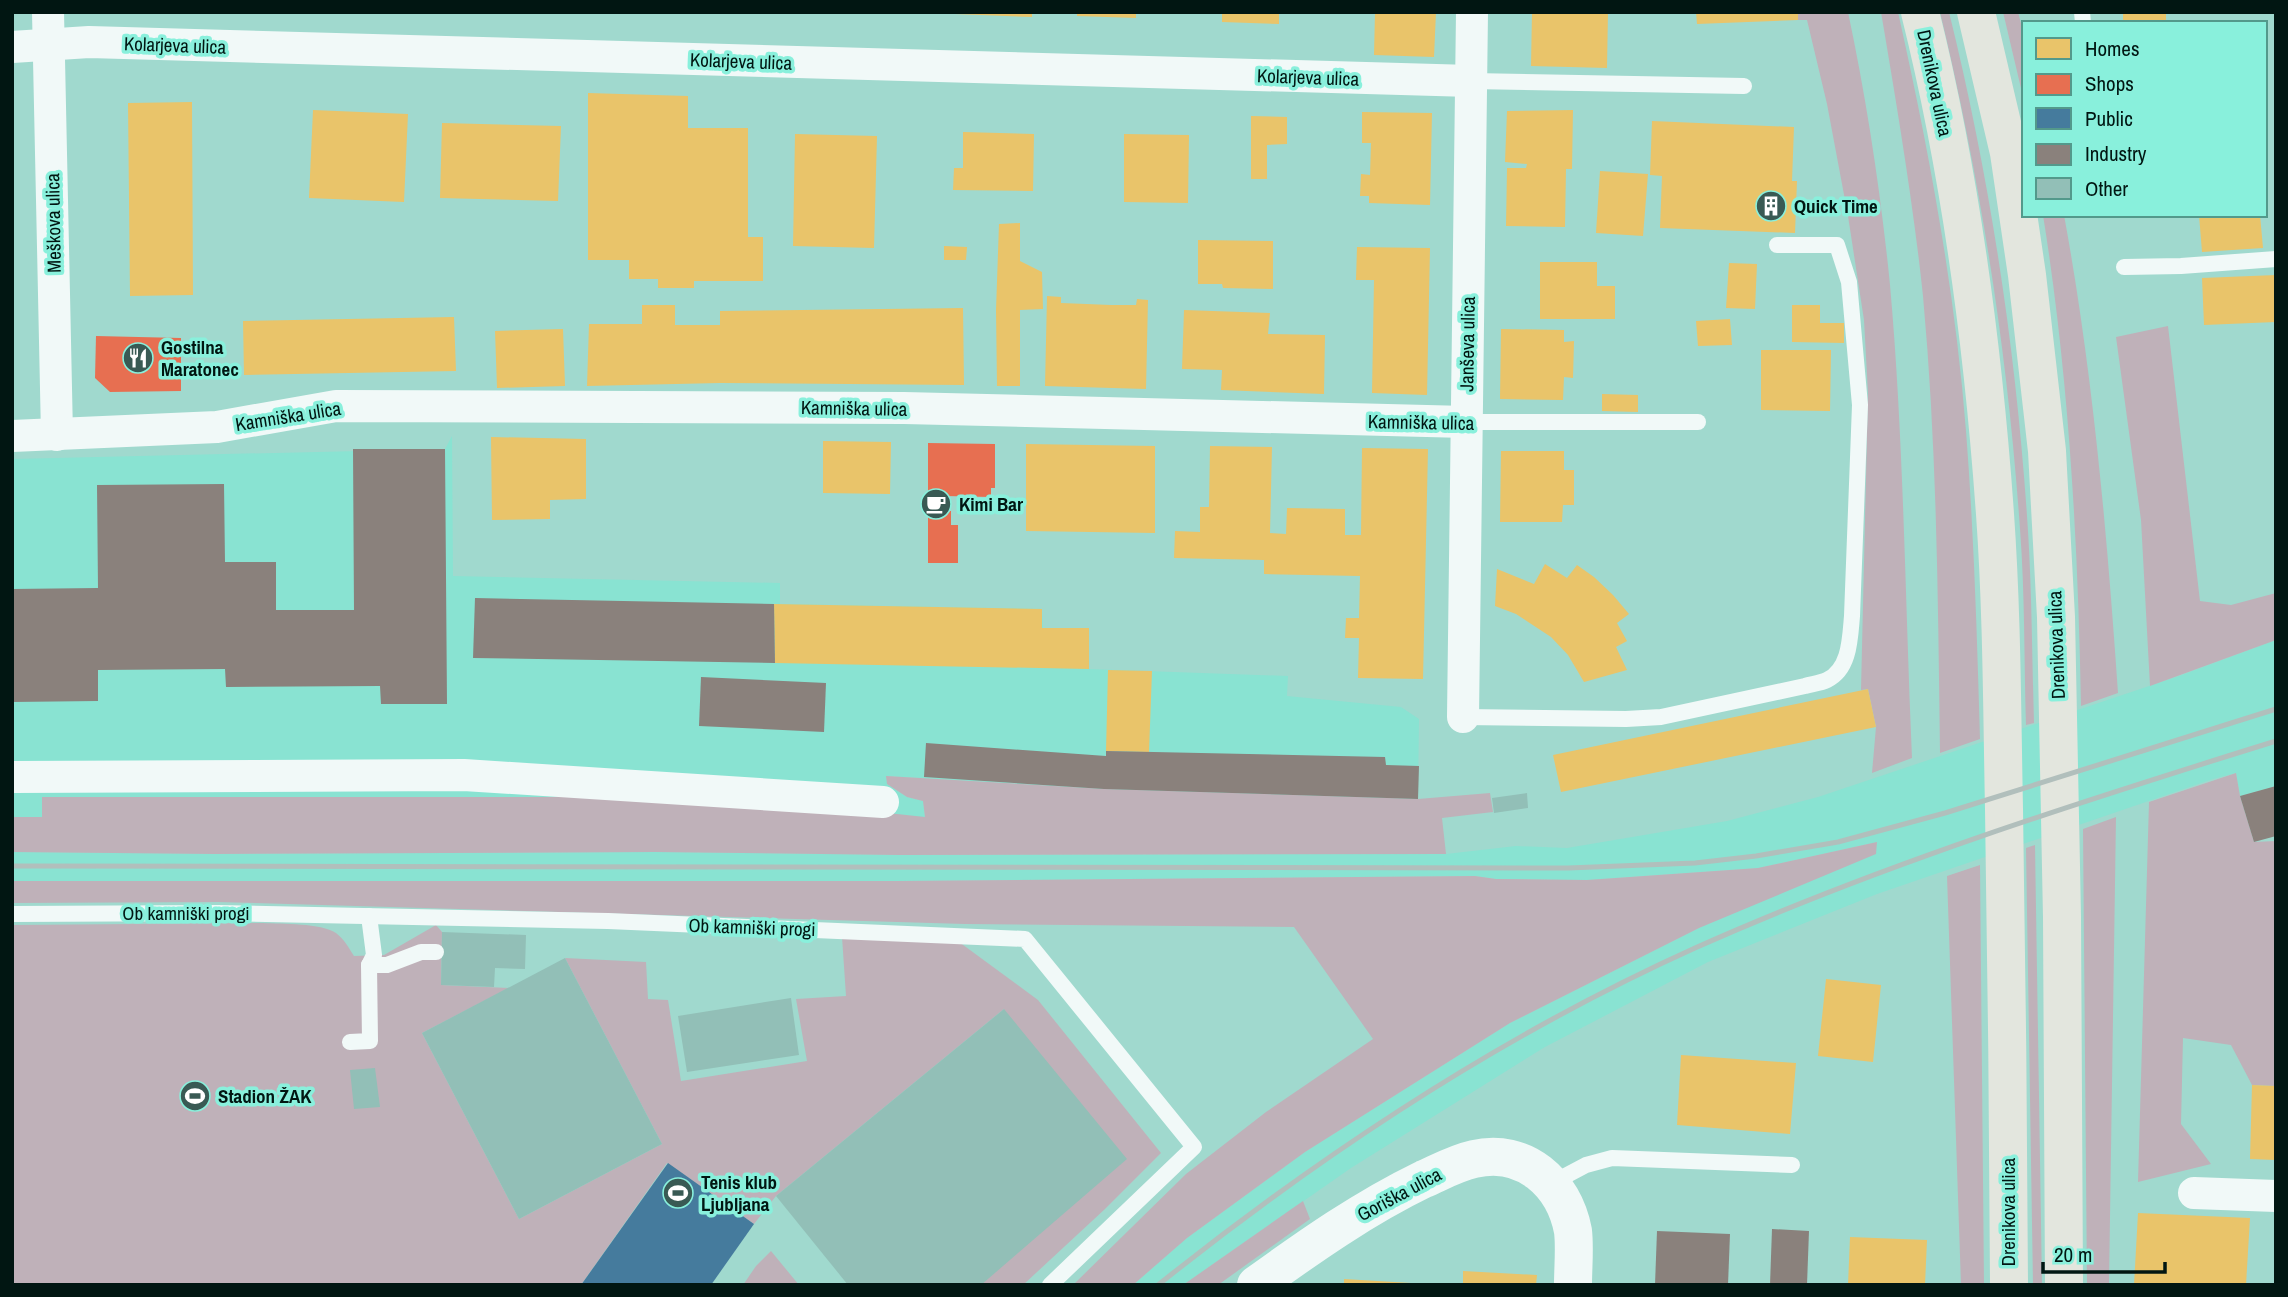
<svg xmlns="http://www.w3.org/2000/svg" width="2288" height="1297" font-family="'Archivo Narrow',sans-serif">
  <style>
    .built { fill: #89e3d2 }
    .green { fill: #bfb1b9 }
    .homes { fill: #e9c46a }
    .shops { fill: #e76f51 }
    .public { fill: #457b9d }
    .industry { fill: #8a817c }
    .building { fill: #92bfb7 }
    .lines { fill: none; stroke-linecap: round; stroke-linejoin: round }
    .service { stroke: #f1f9f8; stroke-width: 16 }
    .minor { stroke: #f1f9f8; stroke-width: 32 }
    .tertiary { stroke: #f1f9f8; stroke-width: 38 }
    .primary { stroke: #e3e6de; stroke-width: 38 }
    .rail { stroke: #b1bfbc; stroke-width: 5 }
    .labels { text-anchor: middle; stroke-width: 7; stroke-linejoin: round; paint-order: stroke }
    .street-label { font-size: 19px; fill: #011612; stroke: #89f0dc }
    .poi-label { font-size: 19px; font-weight: bold; fill: #011612; stroke: #89f0dc; text-anchor: start }
  </style>
  <rect width="100%" height="100%" fill="#a0d9ce"/>
  <g class="built">
    <path d="M452,436l1,140 327,7v21l262,5 1,19h46v41l199,7 -1,20 114,11 18,12 -1,80 -314,-10 -217,-13v8l20,13 16,4 2,17 -131,-15 -132,-6h-619v20h-31v-358l433,-10z"/>
    <path d="M2276,640v146l-36,10 -4,-23 -23,6 -336,115 -169,68 -163,85 -194,121 -168,117h-50l54,-47 118,-86 205,-129 189,-95 70,-31 108,-55 -119,26 -171,12 -91,-1 -21,-3 -577,5h-886v-29l203,2 440,-2 245,3 546,-1 70,-8 51,2 160,-27 91,-24 361,-121z"/>
  </g>
  <g class="green">
    <path d="M1798,12h50c19,90 33,182 42,273 14,157 15,316 22,473l-40,15 4,-46 -8,-38 -7,1 7,-297 -4,-73 -16,-104 -21,-112 -20,-84h-9z"/>
    <path d="M1881,12h17c31,139 57,278 68,419 8,103 11,205 14,308l-40,14c-2,-153 -3,-305 -17,-457 -10,-95 -26,-189 -42,-284z"/>
    <path d="M1940,12h9c42,170 68,345 79,519 4,64 4,128 6,192l-8,2c-2,-65 -1,-131 -6,-196 -12,-174 -39,-347 -80,-517z"/>
    <path d="M2003,12h15l6,23v66z"/>
    <path d="M2043,215h21c29,158 43,318 54,478l-37,13c-3,-164 -12,-329 -38,-491z"/>
    <path d="M2168,326l32,275 31,4 45,-12v47l-126,46 -9,-166 -25,-183z"/>
    <path d="M2236,773l4,23 14,46 22,-1v245l-24,-1 -21,-40 -48,-7 -2,86 30,40 -73,18 11,-380z"/>
    <path d="M886,776l218,13 314,10 72,-6 3,19 -51,6 4,36 -546,1 -245,-3 -440,2 -203,-2v-35h30v-20h620l132,6 131,14 -2,-16 -16,-4 -20,-13z"/>
    <path d="M2116,817l-7,468h-22l-4,-456z"/>
    <path d="M1877,842l-1,12 -177,74 -189,95 -205,129 -118,86 -54,47h-60l113,-111 80,-62 107,-73 -79,-112 -329,-3 -747,-22 -206,1v-22h886l577,-5 21,3 91,1 171,-12z"/>
    <path d="M2035,845l7,440h-9l-7,-437z"/>
    <path d="M1980,865l4,420h-23l-14,-409z"/>
    <path d="M263,923c19,1 58,0 73,10 8,6 13,15 18,23l30,-1 52,-30 6,7 -1,53 68,3 -87,45 97,186 143,-75 -97,-186 81,4 2,37 20,1 13,81 126,-20 -11,-62 50,-3 -4,-59 113,2 83,61 123,153 -56,56 -82,76h-42l23,-276 -228,187 -22,28 -87,-61 -86,122h-569v-360z"/>
    <path d="M1303,1201l7,18 -92,66h-35z"/>
    <path d="M771,1251l28,34h-56l13,-19z"/>
  </g>
  <g class="homes">
    <path d="M955,12h77v5l-77,-3z"/>
    <path d="M1077,12h59v6l-59,-2z"/>
    <path d="M1222,12h57v12l-57,-2z"/>
    <path d="M1375,12h61l-2,45 -60,-2z"/>
    <path d="M1532,12h76l-1,56 -76,-2z"/>
    <path d="M1696,12h102v8l-101,4z"/>
    <rect x="2123" y="12" width="43" height="11"/>
    <path d="M588,93l100,3v32h60v109h15v44h-69v7h-36v-9h-29v-19h-41z"/>
    <path d="M192,102l1,193 -63,1 -2,-193z"/>
    <path d="M313,110l95,4 -4,88 -95,-4z"/>
    <path d="M1573,110l-1,59h-6l-1,58 -59,-1 1,-58h19l1,-4 -22,-2 2,-51z"/>
    <path d="M1362,112l70,1 -2,92 -61,-2v-7h-9l1,-22 9,1 1,-32h-9z"/>
    <path d="M1251,116l36,1v27l-20,1v34h-16z"/>
    <path d="M1652,121l142,6 -2,54h5l-2,52 -135,-5 2,-52 -12,-1z"/>
    <path d="M442,123l119,3 -3,75 -118,-3z"/>
    <path d="M963,132l71,2 -1,57 -80,-1 1,-22h9z"/>
    <path d="M795,134l82,2 -3,112 -81,-2z"/>
    <path d="M1124,134l65,1 -1,68 -64,-1z"/>
    <path d="M1600,171l48,3 -5,62 -47,-3z"/>
    <path d="M2199,215h61l3,33 -61,4z"/>
    <path d="M1020,223v38l22,11 1,37 -23,1v76h-23l-1,-76 3,-86z"/>
    <path d="M1198,240l75,1v48l-50,-1 -1,-4h-24z"/>
    <path d="M944,246l23,1 -1,13h-22z"/>
    <path d="M1357,247l73,1 -3,147 -55,-2 2,-113h-18z"/>
    <path d="M1540,262h57v24h18v33h-75z"/>
    <path d="M1729,263l28,1 -2,45 -29,-1z"/>
    <path d="M2276,275v47l-72,3 -2,-47z"/>
    <path d="M1047,296l14,1v6l50,2h25l1,-6 11,1 -2,89 -101,-3z"/>
    <path d="M642,305h33v20h45v-14l243,-3 1,77 -244,-2 -133,3 2,-62h53z"/>
    <path d="M1792,305h28v18h24v20l-52,-1z"/>
    <path d="M1184,310l86,3 -2,21 57,1 -1,59 -103,-4 1,-20 -40,-1z"/>
    <path d="M454,317l2,54 -212,4 -1,-54z"/>
    <path d="M1730,319l2,26 -34,1 -2,-25z"/>
    <path d="M563,329l2,57 -68,2 -2,-57z"/>
    <path d="M1501,329l63,1v12l10,-1 -1,37 -9,-1 -1,23 -63,-1z"/>
    <path d="M1761,350h70l-1,61 -69,-1z"/>
    <path d="M1602,394l36,1v17l-36,-1z"/>
    <path d="M491,437l95,2v60l-36,1v19l-58,1z"/>
    <path d="M823,441l68,1 -1,52 -67,-1z"/>
    <path d="M1026,444l129,2v87l-129,-2z"/>
    <path d="M1210,446l62,1 -2,86 16,1 1,-26 58,1v26h16l1,-87 66,1 -5,230 -65,-1 1,-40h-14l1,-20h13l1,-42 -96,-2v-14l-90,-2 1,-27 25,1v-25h9z"/>
    <path d="M1501,451h63v19h10v35h-11l-1,17h-62z"/>
    <path d="M1545,564l22,14 10,-13 17,12 19,18 16,19 -12,9 10,18 -11,6 11,23 -43,12 -16,-27 -17,-18 -35,-23 -21,-8 2,-37 37,15z"/>
    <path d="M774,604l268,5v19h47v41l-314,-6z"/>
    <path d="M1108,670l44,1 -3,81 -43,-1z"/>
    <path d="M1868,689l8,38 -315,65 -8,-37z"/>
    <path d="M1826,979l55,6 -8,77 -55,-6z"/>
    <path d="M1681,1055l115,8 -6,71 -113,-9z"/>
    <path d="M2252,1085l24,1v74l-26,-1z"/>
    <path d="M2138,1213l112,5 -4,67h-112z"/>
    <path d="M1850,1237l77,3 -2,45h-77z"/>
    <path d="M1463,1271l74,4 -1,10h-73z"/>
    <path d="M1344,1279l67,4v2h-67z"/>
  </g>
  <g class="shops">
    <path d="M96,336l85,2v53l-71,1 -15,-14z"/>
    <path d="M928,443l67,1v44h-4v9l-46,-1 -1,15h7v14h7v38h-30z"/>
  </g>
  <path class="public" d="M668,1163l86,61 -43,61h-130z"/>
  <g class="industry">
    <path d="M353,449h92l2,255h-66l-1,-18 -154,1 -1,-18 -127,1v31l-86,1v-113l86,-1 -1,-103 127,-1 1,78h51v48h78z"/>
    <path d="M475,598l299,6 1,59 -302,-5z"/>
    <path d="M701,677l125,6 -2,49 -125,-6z"/>
    <path d="M926,743l180,13v-5l279,6 1,8 33,1 -1,33 -314,-10 -180,-12z"/>
    <path d="M2276,786v50l-22,6 -14,-46z"/>
    <path d="M1772,1229l37,2 -2,54h-37z"/>
    <path d="M1657,1231l73,3 -2,51h-73z"/>
  </g>
  <g class="building">
    <path d="M1527,793l1,15 -34,5 -2,-15z"/>
    <path d="M442,932l84,3 -1,34 -30,-1 -1,19 -53,-2z"/>
    <path d="M565,958l97,186 -143,75 -97,-186z"/>
    <path d="M791,998l8,57 -112,17 -9,-56z"/>
    <path d="M1004,1009l123,150 -146,126h-133l-72,-89z"/>
    <path d="M375,1068l5,39 -26,2 -4,-39z"/>
  </g>
  <g class="lines">
    <g class="service">
      <path d="M2082,12l1,11"/>
      <path d="M1471,81l273,5"/>
      <path d="M2124,267l57,-1 95,-7"/>
      <path d="M1466,422h232"/>
      <path d="M1463,717l163,2 35,-2 144,-31c7,-2 16,-3 22,-6 23,-11 23,-42 25,-64l8,-211 -11,-123 -12,-37h-60"/>
      <path d="M12,914l206,-1 390,8 417,18 169,208 -144,138"/>
      <path d="M369,965h18l34,-13h15"/>
      <path d="M350,1042l20,-1 -1,-76 5,-10 -5,-39"/>
      <path d="M1552,1183l34,-18 26,-7 180,7"/>
    </g>
    <g class="minor">
      <path d="M48,12l9,423"/>
      <path d="M12,47l77,-5 1382,39"/>
      <path d="M12,436l205,-9 119,-21 568,2 562,14"/>
      <path d="M1463,717l9,-705"/>
      <path d="M12,777l452,-2 419,27"/>
      <path d="M2194,1193l82,3"/>
    </g>
    <path class="tertiary" d="M1256,1285c54,-39 108,-77 168,-106 16,-7 32,-16 50,-20 50,-12 90,24 99,72 2,17 0,36 0,54"/>
    <g class="primary">
      <path d="M1920,12c41,164 63,333 75,502 7,98 7,197 9,295 3,159 4,317 5,476"/>
      <path d="M1976,12l33,141 18,122 20,176 9,166 6,300 2,368"/>
    </g>
    <g class="rail">
      <path d="M12,866l1556,2 127,-5 61,-7 82,-14 107,-29 331,-104"/>
      <path d="M1158,1285c165,-132 344,-250 537,-337 188,-84 385,-146 581,-207"/>
    </g>
  </g>
  <defs>
    <g id="building-disc" transform="scale(1.575)"><circle r="9.5" fill="#395a54" stroke="#89f0dc"/><path d="M-4-6H4V6H1V3H-1V6H-4ZM-2.5-4.3h1.7v1.8h-1.7ZM.8-4.3h1.7v1.8H.8ZM-2.5-1h1.7V.8h-1.7ZM.8-1h1.7V.8H.8Z" fill="#fff"/></g>
    <g id="restaurant-disc" transform="scale(1.575)"><circle r="9.5" fill="#395a54" stroke="#89f0dc"/><path d="M-5-6h1v4h1v-4h1v4h1v-4h1v5L-1.5 .5V6h-2V.5L-5-1ZM5-6V6H3V1.5H1.5Q1.5-4 5-6Z" fill="#fff"/></g>
    <g id="cafe-disc" transform="scale(1.575)"><circle r="9.5" fill="#395a54" stroke="#89f0dc"/><path d="M-5.5-4.5H6V0H3Q3 3.5 0 3.5H-2.5Q-5.5 3.5-5.5 0ZM3-3.2v2h1.7v-2ZM-6 4.5H4V6H-6Z" fill="#fff"/></g>
    <g id="stadium-disc" transform="scale(1.575)"><circle r="9.5" fill="#395a54" stroke="#89f0dc"/><path d="M0-5a6.5 5 0 1 0 0 10a6.5 5 0 1 0 0-10ZM-3.5-1.8h7v3.6h-7Z" fill="#fff"/></g>
  </defs>
  <g fill-rule="evenodd">
    <use href="#building-disc" x="1771" y="206"/>
    <use href="#restaurant-disc" x="138" y="358"/>
    <use href="#cafe-disc" x="936" y="504"/>
    <use href="#stadium-disc" x="195" y="1096"/>
    <use href="#stadium-disc" x="678" y="1193"/>
  </g>
  <g class="labels">
    <g class="street-label">
      <text transform="translate(175 45) rotate(2)" y="7">Kolarjeva ulica</text>
      <text transform="translate(741 61) rotate(2)" y="7">Kolarjeva ulica</text>
      <text transform="translate(1308 77) rotate(2)" y="7">Kolarjeva ulica</text>
      <text transform="translate(1935 83) rotate(78)" y="7">Drenikova ulica</text>
      <text transform="translate(53 223) rotate(-91)" y="7">Meškova ulica</text>
      <text transform="translate(1467 344) rotate(-89)" y="7">Janševa ulica</text>
      <text transform="translate(854 408) rotate(1)" y="7">Kamniška ulica</text>
      <text transform="translate(288 416) rotate(-9)" y="7">Kamniška ulica</text>
      <text transform="translate(1421 422) rotate(1)" y="7">Kamniška ulica</text>
      <text transform="translate(2056 645) rotate(-92)" y="7">Drenikova ulica</text>
      <text x="186" y="920">Ob kamniški progi</text>
      <text transform="translate(752 927) rotate(2)" y="7">Ob kamniški progi</text>
      <text transform="translate(1399 1194) rotate(-28)" y="7">Goriška ulica</text>
      <text transform="translate(2008 1212) rotate(-90)" y="7">Drenikova ulica</text>
    </g>
    <g class="poi-label">
      <text x="1794" y="213">Quick Time</text>
      <text x="161" y="354">Gostilna<tspan x="161" dy="22">Maratonec</tspan></text>
      <text x="959" y="511">Kimi Bar</text>
      <text x="218" y="1103">Stadion ŽAK</text>
      <text x="701" y="1189">Tenis klub<tspan x="701" dy="22">Ljubljana</tspan></text>
    </g>
  </g>
  <rect width="2288" height="1297" fill="none" stroke="#011612" stroke-width="28"/>
  <rect x="2022" y="21" width="245" height="196" fill="#89f0dc" stroke="#53998b" stroke-width="2"/>
  <rect x="2036" y="38" width="35" height="21" fill="#e9c46a" stroke="#53998b" stroke-width="2"/>
  <text x="2085" y="56" font-size="21" fill="#011612">Homes</text>
  <rect x="2036" y="74" width="35" height="21" fill="#e76f51" stroke="#53998b" stroke-width="2"/>
  <text x="2085" y="91" font-size="21" fill="#011612">Shops</text>
  <rect x="2036" y="108" width="35" height="21" fill="#457b9d" stroke="#53998b" stroke-width="2"/>
  <text x="2085" y="126" font-size="21" fill="#011612">Public</text>
  <rect x="2036" y="144" width="35" height="21" fill="#8a817c" stroke="#53998b" stroke-width="2"/>
  <text x="2085" y="161" font-size="21" fill="#011612">Industry</text>
  <rect x="2036" y="178" width="35" height="21" fill="#92bfb7" stroke="#53998b" stroke-width="2"/>
  <text x="2085" y="196" font-size="21" fill="#011612">Other</text>
  <path d="M2043 1262v10h122v-10" fill="none" stroke="#011612" stroke-width="3.5"/>
  <text x="2054" y="1262" font-size="21" fill="#011612" stroke="#89f0dc" stroke-width="5" paint-order="stroke">20 m</text>
</svg>
